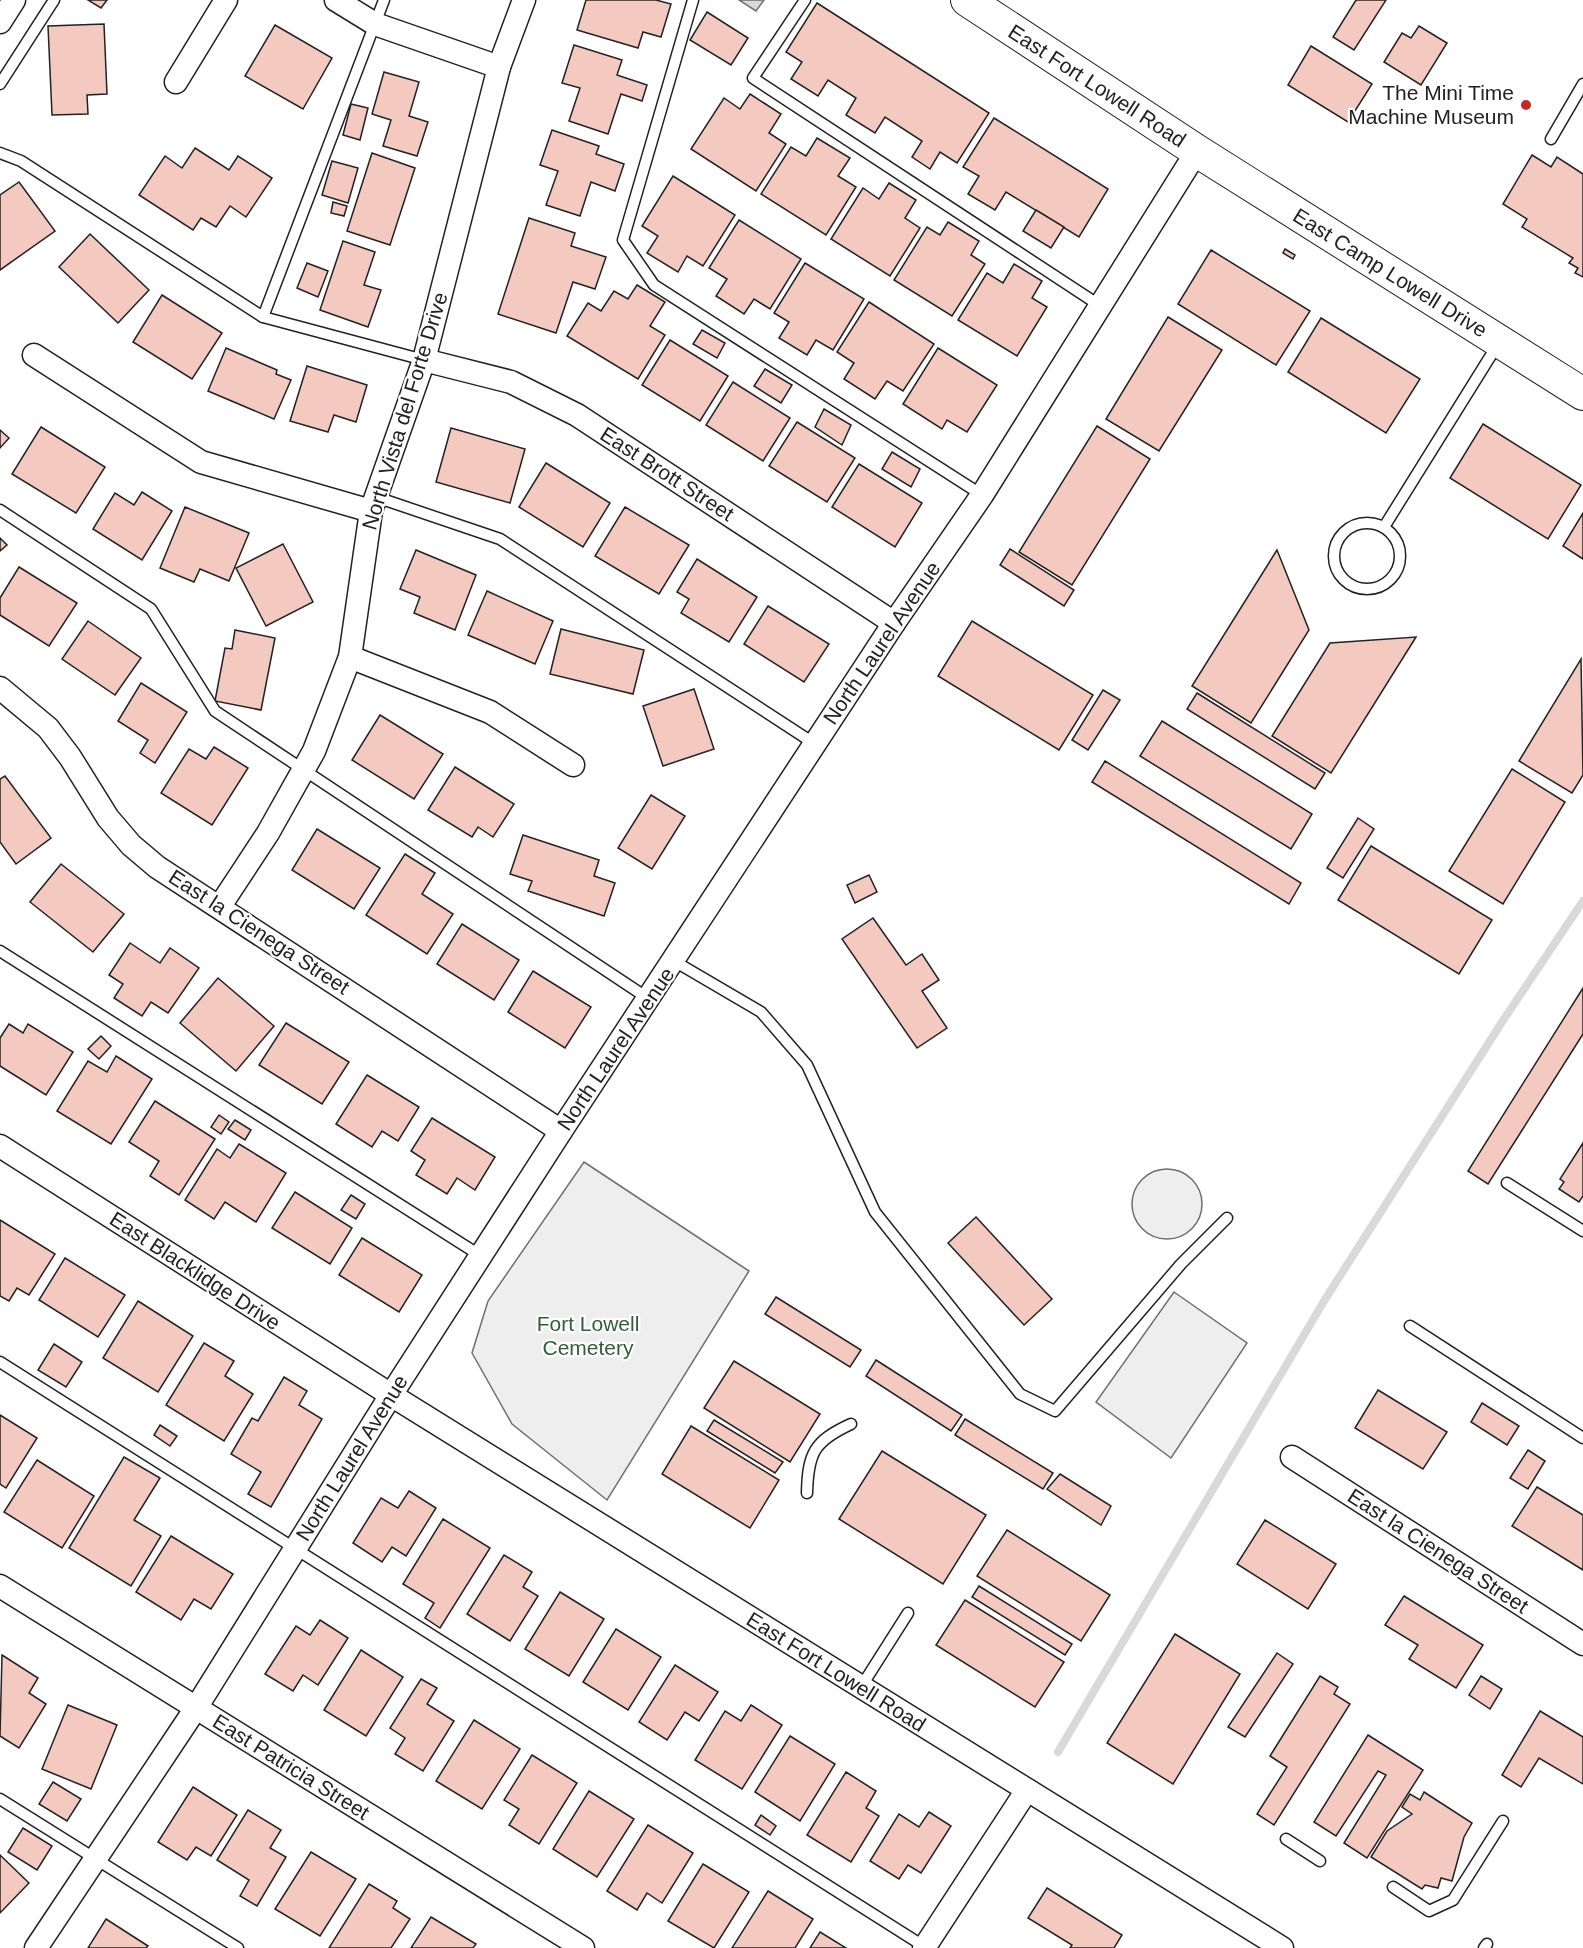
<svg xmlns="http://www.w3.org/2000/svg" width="1583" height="1948" font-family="Arial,sans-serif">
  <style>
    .green { fill: #eee; stroke: #6f6f6f; stroke-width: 1.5 }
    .water { fill: #d9d9d9; stroke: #6f6f6f; stroke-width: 1.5 }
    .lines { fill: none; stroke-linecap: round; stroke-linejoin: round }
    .stream { stroke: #d9d9d9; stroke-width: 8 }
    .building { fill: #f3c9c0; stroke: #222; stroke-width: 1.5 }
    .lane-casing { stroke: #222; stroke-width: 13 }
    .street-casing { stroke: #222; stroke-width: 25 }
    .secondary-casing { stroke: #222; stroke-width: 34 }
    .lane { stroke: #fff; stroke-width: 10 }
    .street { stroke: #fff; stroke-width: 22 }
    .secondary { stroke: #fff; stroke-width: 32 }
    .poi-dot { fill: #c62828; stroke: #fff; stroke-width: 2 }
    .labels { text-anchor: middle; stroke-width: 4.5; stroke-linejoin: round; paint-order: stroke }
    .street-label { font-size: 21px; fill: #222; stroke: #fff }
    .poi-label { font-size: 21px; fill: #222; stroke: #fff; text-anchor: end }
    .park-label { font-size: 21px; fill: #2f5e38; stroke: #fff }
  </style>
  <rect width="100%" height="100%" fill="#fff"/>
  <g class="green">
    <path d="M584,1162l165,109 -142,229 -95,-76 -40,-71 16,-52z"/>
    <circle cx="1167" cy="1204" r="35"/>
    <path d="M1174,1292l73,51 -76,115 -75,-56z"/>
  </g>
  <path class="water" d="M739,0h25l-8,11z"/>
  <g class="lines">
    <path class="stream" d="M1058,1752l266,-451 178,-279 81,-121"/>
  </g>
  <g class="building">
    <path d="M88,0h19l-6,8z"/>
    <path d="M586,0h70l15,4 -10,33 -18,-5 -5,16 -61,-18z"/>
    <path d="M1356,0h30l-32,50 -21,-13z"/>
    <path d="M817,3l172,110 -32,50 -17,-11 -10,17 -18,-12 10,-16 -37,-24 -10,16 -29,-18 10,-17 -28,-18 -10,16 -27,-17 11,-17 -16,-10z"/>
    <path d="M707,12l41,26 -17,27 -41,-25z"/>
    <path d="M104,24l3,70 -20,1 1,19 -36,1 -4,-89z"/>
    <path d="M275,25l57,33 -29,51 -58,-33z"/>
    <path d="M1419,26l28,17 -26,42 -37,-23 18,-29 9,5z"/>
    <path d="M574,45l48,15 -5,15 30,10 -5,16 -21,-7 -13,40 -39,-13 11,-33 -18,-5z"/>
    <path d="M1311,46l61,38 -24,38 -60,-37z"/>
    <path d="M384,72l35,10 -10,34 19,6 -11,34 -34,-10 8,-26 -19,-6z"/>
    <path d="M750,94l31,20 -12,19 17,11 -30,47 -65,-42 33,-51 16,11z"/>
    <path d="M351,104l17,4 -8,32 -17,-5z"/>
    <path d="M994,118l114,71 -29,48 -73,-45 -11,18 -27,-16 11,-18 -16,-9z"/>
    <path d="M552,130l47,16 -3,8 28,10 -9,27 -24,-9 -11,34 -34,-11 12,-34 -18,-6z"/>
    <path d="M817,138l33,20 -12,18 18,11 -30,48 -65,-41 30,-47 15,9z"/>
    <path d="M195,148l34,22 9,-14 34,22 -26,39 -16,-11 -14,21 -15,-9 -8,12 -54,-35 26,-39 17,12z"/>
    <path d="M372,153l43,15 -25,77 -43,-14z"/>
    <path d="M1532,155l19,12 6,-10 26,17v103l-8,-4 3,-5 -9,-5 4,-5 -51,-31 5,-8 -24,-15z"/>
    <path d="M332,161l26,7 -10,35 -26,-8z"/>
    <path d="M673,176l62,39 -32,51 -16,-10 -9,16 -31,-19 11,-17 -16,-10z"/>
    <path d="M19,182l36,49 -55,39v-75z"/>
    <path d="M889,183l27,17 -11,18 15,10 -30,48 -59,-37 32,-51 16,11z"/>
    <path d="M333,202l14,4 -3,10 -13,-3z"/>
    <path d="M1036,210l28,17 -13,21 -28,-17z"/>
    <path d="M529,218l46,15 -4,13 35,11 -11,32 -22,-7 -17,51 -58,-19z"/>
    <path d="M739,220l62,39 -31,50 -16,-10 -10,15 -28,-18 11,-17 -18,-11z"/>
    <path d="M948,222l31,19 -8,14 14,9 -33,52 -58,-36 33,-53 13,8z"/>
    <path d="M90,234l59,56 -31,33 -59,-56z"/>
    <path d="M343,241l32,11 -11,33 17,5 -13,37 -48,-17z"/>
    <path d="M1285,249l10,6 -2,4 -10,-6z"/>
    <path d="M1211,250l99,61 -34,54 -98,-61z"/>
    <path d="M307,263l21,8 -10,26 -21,-9z"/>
    <path d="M805,263l59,36 -31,51 -17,-10 -9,15 -28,-17 10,-16 -15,-9z"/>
    <path d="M1014,264l28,17 -10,17 15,9 -30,49 -59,-36 29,-47 16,10z"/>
    <path d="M637,285l28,17 -15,24 15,9 -27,44 -71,-43 21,-33 13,8 13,-20 14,8z"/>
    <path d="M162,295l60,38 -30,46 -59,-37z"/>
    <path d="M869,302l65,42 -31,47 -16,-10 -12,18 -31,-20 10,-16 -17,-11z"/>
    <path d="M1168,317l54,33 -63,101 -53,-32z"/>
    <path d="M1321,318l99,61 -34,54 -98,-61z"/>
    <path d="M702,330l23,13 -8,15 -24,-14z"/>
    <path d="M670,340l58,36 -28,45 -58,-36z"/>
    <path d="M226,348l51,22 -1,4 15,6 -17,39 -66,-28z"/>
    <path d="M938,348l59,37 -30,47 -20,-12 -5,9 -39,-25z"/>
    <path d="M307,366l60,19 -11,37 -22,-7 -6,17 -38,-11z"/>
    <path d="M765,369l27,16 -11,18 -27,-17z"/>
    <path d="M733,382l57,36 -27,43 -57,-36z"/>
    <path d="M824,409l27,16 -9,20 -27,-18z"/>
    <path d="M797,422l58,36 -28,44 -58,-36z"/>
    <path d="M1483,424l98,61 -33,54 -98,-61z"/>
    <path d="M1097,426l53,33 -78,126 -53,-33z"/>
    <path d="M41,427l64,40 -29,46 -64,-39z"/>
    <path d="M451,428l74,21 -15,54 -74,-21z"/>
    <path d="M0,430l9,8 -9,10z"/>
    <path d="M892,452l28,17 -9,18 -29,-18z"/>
    <path d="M546,463l64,40 -27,44 -64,-40z"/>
    <path d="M859,464l63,39 -27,44 -63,-40z"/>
    <path d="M142,492l30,19 -30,49 -49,-31 22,-36 19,12z"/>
    <path d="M185,507l64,26 -20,48 -29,-12 -6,13 -34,-14z"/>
    <path d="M625,507l64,38 -30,49 -64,-38z"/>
    <path d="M1583,513v46l-20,-13z"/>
    <path d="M0,538l7,7 -7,6z"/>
    <path d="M283,544l30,58 -47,24 -30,-58z"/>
    <path d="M1010,549l64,41 -10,16 -64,-41z"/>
    <path d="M416,550l60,25 -21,55 -41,-17 6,-16 -20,-8z"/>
    <path d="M1277,550l32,80 -58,93 -59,-37z"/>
    <path d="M697,559l60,38 -28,45 -48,-29 8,-14 -12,-7z"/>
    <path d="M19,567l58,36 -28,43 -49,-31v-17z"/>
    <path d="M487,591l66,30 -18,43 -67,-29z"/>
    <path d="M768,606l61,38 -25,38 -60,-38z"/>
    <path d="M88,621l53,37 -26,37 -53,-36z"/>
    <path d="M972,621l121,74 -34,55 -121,-74z"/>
    <path d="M561,629l83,21 -11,44 -83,-20z"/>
    <path d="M235,630l40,8 -14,72 -46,-9 10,-53 7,1z"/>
    <path d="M1416,637l-85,136 -59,-37 58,-93z"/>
    <path d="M1581,659l2,116 -11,18 -53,-32z"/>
    <path d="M141,683l46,29 -32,51 -15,-10 8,-13 -30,-19z"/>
    <path d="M694,689l20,60 -51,17 -20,-60z"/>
    <path d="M1103,690l17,10 -32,50 -16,-10z"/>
    <path d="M1197,693l128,80 -10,16 -128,-80z"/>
    <path d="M380,715l63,39 -29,45 -62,-39z"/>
    <path d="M1162,721l150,93 -21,35 -151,-93z"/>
    <path d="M214,747l34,21 -36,57 -51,-32 28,-44 17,10z"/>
    <path d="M1105,761l196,122 -12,21 -197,-122z"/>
    <path d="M455,767l59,37 -21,33 -15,-10 -6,10 -44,-27z"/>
    <path d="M1512,769l53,33 -62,102 -54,-33z"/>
    <path d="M5,776l46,62 -35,26 -16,-22v-63z"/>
    <path d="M651,795l34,21 -33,53 -34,-21z"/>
    <path d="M1358,818l16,11 -31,49 -16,-10z"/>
    <path d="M317,829l63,39 -26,41 -62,-39z"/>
    <path d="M523,835l76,25 -5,16 21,7 -11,33 -76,-25 4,-10 -22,-7z"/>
    <path d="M1371,846l121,74 -33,54 -121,-74z"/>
    <path d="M405,854l30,19 -13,21 31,20 -26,40 -61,-39z"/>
    <path d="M61,864l63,50 -31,38 -63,-50z"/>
    <path d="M869,875l8,17 -22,11 -8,-18z"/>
    <path d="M873,918l33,47 16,-11 17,26 -17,11 25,37 -30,20 -75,-109z"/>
    <path d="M462,924l57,36 -25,40 -57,-36z"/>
    <path d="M130,943l30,20 10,-15 29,20 -31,45 -17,-11 -9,14 -28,-18 9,-14 -14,-9z"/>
    <path d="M533,971l58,36 -26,41 -57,-36z"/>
    <path d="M218,978l56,48 -38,45 -56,-48z"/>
    <path d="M1583,988v46l-95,150 -20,-13z"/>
    <path d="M286,1023l63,39 -27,42 -63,-39z"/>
    <path d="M9,1024l14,9 5,-9 45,28 -27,43 -46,-29v-28z"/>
    <path d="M101,1036l10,10 -12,13 -11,-10z"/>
    <path d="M116,1056l36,23 -41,65 -54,-33 31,-50 19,11z"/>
    <path d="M367,1075l52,32 -21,34 -16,-10 -10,16 -36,-23z"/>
    <path d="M155,1101l60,38 -36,56 -29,-19 9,-15 -30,-19z"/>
    <path d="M219,1115l10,7 -8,12 -10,-7z"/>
    <path d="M432,1118l63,39 -20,33 -18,-12 -10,16 -31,-19 9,-15 -14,-9z"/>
    <path d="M235,1120l16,10 -6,10 -17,-11z"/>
    <path d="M1583,1143v53l-4,6 -20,-13 5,-7 -4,-3z"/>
    <path d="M239,1144l47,29 -30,49 -31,-20 -11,17 -29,-19 32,-51 13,9z"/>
    <path d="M295,1192l57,36 -22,36 -58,-36z"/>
    <path d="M351,1195l14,9 -9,15 -15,-9z"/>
    <path d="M976,1217l76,82 -28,26 -76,-82z"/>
    <path d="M0,1220l55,34 -26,41 -12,-7 -8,13 -9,-5z"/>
    <path d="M362,1238l60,37 -23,37 -60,-37z"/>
    <path d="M65,1258l60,37 -27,42 -59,-37z"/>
    <path d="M776,1297l85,53 -11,17 -85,-53z"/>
    <path d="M138,1301l55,35 -35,56 -55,-34z"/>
    <path d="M204,1343l30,18 -9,15 28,18 -29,47 -58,-36z"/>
    <path d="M54,1344l28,18 -16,25 -28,-17z"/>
    <path d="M876,1360l86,55 -11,16 -85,-55z"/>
    <path d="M734,1361l86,53 -30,48 -86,-54z"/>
    <path d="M284,1377l23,14 -8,14 23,14 -51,88 -23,-13 13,-22 -30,-18 21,-36 6,3z"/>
    <path d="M1378,1390l69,42 -24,37 -68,-41z"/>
    <path d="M1482,1403l37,23 -12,19 -36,-23z"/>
    <path d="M0,1415l37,23 -31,50 -6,-4z"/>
    <path d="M965,1419l88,54 -10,16 -88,-54z"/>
    <path d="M714,1420l69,42 -8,11 -68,-42z"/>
    <path d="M160,1425l17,11 -7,10 -16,-11z"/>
    <path d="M691,1426l88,54 -29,48 -88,-54z"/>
    <path d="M1528,1450l17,11 -17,28 -18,-11z"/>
    <path d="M882,1451l104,64 -43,69 -104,-65z"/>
    <path d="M124,1457l36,21 -26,42 27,16 -30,50 -62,-38z"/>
    <path d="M37,1460l57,36 -32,52 -58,-36z"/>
    <path d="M1060,1474l51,32 -10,19 -54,-36z"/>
    <path d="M1537,1487l46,28v55l-71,-44z"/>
    <path d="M409,1491l27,17 -30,48 -14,-9 -10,15 -29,-19 28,-45 17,10z"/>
    <path d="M443,1519l47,29 -50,80 -15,-10 9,-15 -31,-19z"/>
    <path d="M1265,1520l71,44 -28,45 -71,-45z"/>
    <path d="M1007,1530l103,65 -29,46 -104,-65z"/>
    <path d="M171,1536l62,38 -22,35 -17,-10 -13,21 -45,-28z"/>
    <path d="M504,1555l28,17 -9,15 15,9 -28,45 -43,-27z"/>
    <path d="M979,1586l93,58 -7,11 -93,-58z"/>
    <path d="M560,1592l44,27 -35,57 -44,-27z"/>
    <path d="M1404,1596l79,49 -27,43 -47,-29 9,-14 -33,-20z"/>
    <path d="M965,1600l99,62 -29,45 -99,-62z"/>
    <path d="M320,1620l28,18 -30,47 -15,-10 -10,16 -28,-17 31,-48 14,9z"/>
    <path d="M616,1629l45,28 -33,53 -45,-28z"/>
    <path d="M1175,1634l65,40 -67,110 -66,-41z"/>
    <path d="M361,1650l42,27 -37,59 -42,-26z"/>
    <path d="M1277,1653l16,11 -48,73 -17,-10z"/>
    <path d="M2,1655l36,23 -9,15 17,11 -27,44 -19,-12z"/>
    <path d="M675,1665l43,27 -19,29 -14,-9 -18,28 -28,-18z"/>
    <path d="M1320,1676l18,11 -4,7 16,10 -76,121 -17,-11 30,-47 -17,-11z"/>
    <path d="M1481,1676l21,13 -12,20 -21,-14z"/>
    <path d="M421,1679l16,9 -10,16 27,17 -31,50 -28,-17 10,-16 -15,-10z"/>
    <path d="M68,1705l49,20 -26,64 -49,-20z"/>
    <path d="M751,1705l31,20 -40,64 -47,-29 30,-49 16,10z"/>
    <path d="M1540,1711l43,26v47l-44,-26 -18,29 -19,-12z"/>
    <path d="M474,1720l46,29 -38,60 -46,-28z"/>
    <path d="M1368,1735l55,35 -56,88 -23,-15 42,-68 -8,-4 -42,65 -22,-14z"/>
    <path d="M790,1736l45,28 -35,57 -45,-29z"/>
    <path d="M532,1755l45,28 -38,61 -30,-19 10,-16 -15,-9z"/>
    <path d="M846,1772l30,19 -10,17 13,8 -28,46 -44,-27z"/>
    <path d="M53,1782l28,17 -14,22 -28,-17z"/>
    <path d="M193,1787l44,28 -26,41 -15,-9 -9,13 -29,-18z"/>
    <path d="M589,1791l45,28 -37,58 -44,-28z"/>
    <path d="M1424,1792l48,31 -8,14 -12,44 -11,-3 -3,10 -13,-3 -3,4 -51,-32 16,-26 25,-17 -10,-7 8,-13 10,6z"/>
    <path d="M248,1810l33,20 -11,18 16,9 -29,49 -17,-10 9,-16 -32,-20z"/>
    <path d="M929,1812l22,14 -30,47 -13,-8 -9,14 -29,-18 29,-47 20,13z"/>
    <path d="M761,1815l15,11 -6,9 -15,-10z"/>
    <path d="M648,1825l45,28 -31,50 -15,-10 -10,17 -30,-19z"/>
    <path d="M23,1828l29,18 -15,24 -29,-18z"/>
    <path d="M311,1852l45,27 -36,57 -45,-27z"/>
    <path d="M0,1855l29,28 -29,30z"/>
    <path d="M703,1864l46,28 -35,56 -46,-27z"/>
    <path d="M369,1884l28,17 -4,7 17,11 -19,29h-62z"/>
    <path d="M1047,1888l75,47 -8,13h-44l2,-3 -44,-27z"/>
    <path d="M768,1891l45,28 -18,29h-63z"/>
    <path d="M431,1917l45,27 -3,4h-62z"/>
    <path d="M106,1919l42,27 -2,2h-58z"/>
    <path d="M820,1932l26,16h-36z"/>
  </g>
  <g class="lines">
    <g class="lane-casing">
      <g id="lane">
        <path d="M693,0l-70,240 31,45 328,210"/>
        <path d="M805,0l-52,78 349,229"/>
        <path d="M0,84l54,-84"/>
        <path d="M1551,139l32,-55"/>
        <path d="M0,153l21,8 242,156 161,43"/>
        <path d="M263,317l121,-317"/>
        <path d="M376,497l124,42 315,205"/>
        <path d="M0,510l151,99 64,102 434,288"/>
        <circle cx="1367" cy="556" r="33"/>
        <path d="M1384,527l114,-183"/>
        <path d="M0,951l481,305"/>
        <path d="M674,961l87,51 46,53 68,147 145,182 35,17 126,-147 46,-46"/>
        <path d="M1507,1183l76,48"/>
        <path d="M1410,1326l173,112"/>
        <path d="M0,1362l925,585"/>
        <path d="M807,1493c1,-40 7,-52 44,-69"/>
        <path d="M861,1687l47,-74"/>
        <path d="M0,1799l238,149"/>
        <path d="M1286,1839l34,22"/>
        <path d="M1393,1887l36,24 24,-11 50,-79"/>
        <path d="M1484,1948l3,-4"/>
      </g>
    </g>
    <g class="street-casing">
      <g id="street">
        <path d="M336,0l39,24 124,43"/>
        <path d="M0,22l14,-22"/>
        <path d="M176,82l50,-82"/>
        <path d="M34,355l167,107 170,49"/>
        <path d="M424,360l87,22 66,33 317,208"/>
        <path d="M350,657l140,55 83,53"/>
        <path d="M0,688l48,40 22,29 38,61 23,27 26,22 404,264"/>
        <path d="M220,906l48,-73 46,-82 36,-94 21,-146 53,-151 75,-293 25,-67"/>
        <path d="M0,1146l391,249 891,553"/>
        <path d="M1292,1457l291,187"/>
        <path d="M0,1586l583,362"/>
        <path d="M36,1948l160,-240 195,-313 170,-264 333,-508 88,-128 215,-344"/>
        <path d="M924,1948l103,-158"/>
      </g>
    </g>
    <g class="secondary-casing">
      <path id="secondary" d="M967,0l230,151 386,243"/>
    </g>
    <use href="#lane" class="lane"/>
    <use href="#street" class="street"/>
    <use href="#secondary" class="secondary"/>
  </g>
  <circle class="poi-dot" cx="1526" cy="105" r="6"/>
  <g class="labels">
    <g class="street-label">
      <text transform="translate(1097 86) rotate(33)" y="7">East Fort Lowell Road</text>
      <text transform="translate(1390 273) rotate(32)" y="7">East Camp Lowell Drive</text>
      <text transform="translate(405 411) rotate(-73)" y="7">North Vista del Forte Drive</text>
      <text transform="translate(667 474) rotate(33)" y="7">East Brott Street</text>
      <text transform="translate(882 643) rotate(-56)" y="7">North Laurel Avenue</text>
      <text transform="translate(259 932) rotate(33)" y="7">East la Cienega Street</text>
      <text transform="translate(616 1049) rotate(-56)" y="7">North Laurel Avenue</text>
      <text transform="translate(195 1271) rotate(33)" y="7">East Blacklidge Drive</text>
      <text transform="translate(352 1458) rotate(-58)" y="7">North Laurel Avenue</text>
      <text transform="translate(1438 1551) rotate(33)" y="7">East la Cienega Street</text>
      <text transform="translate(836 1672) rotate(32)" y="7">East Fort Lowell Road</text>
      <text transform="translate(291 1767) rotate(32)" y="7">East Patricia Street</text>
    </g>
    <g class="poi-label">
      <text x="1514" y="100">The Mini Time<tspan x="1514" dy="24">Machine Museum</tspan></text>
    </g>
    <g class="park-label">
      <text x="588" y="1331">Fort Lowell<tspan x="588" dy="24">Cemetery</tspan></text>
    </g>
  </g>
</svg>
